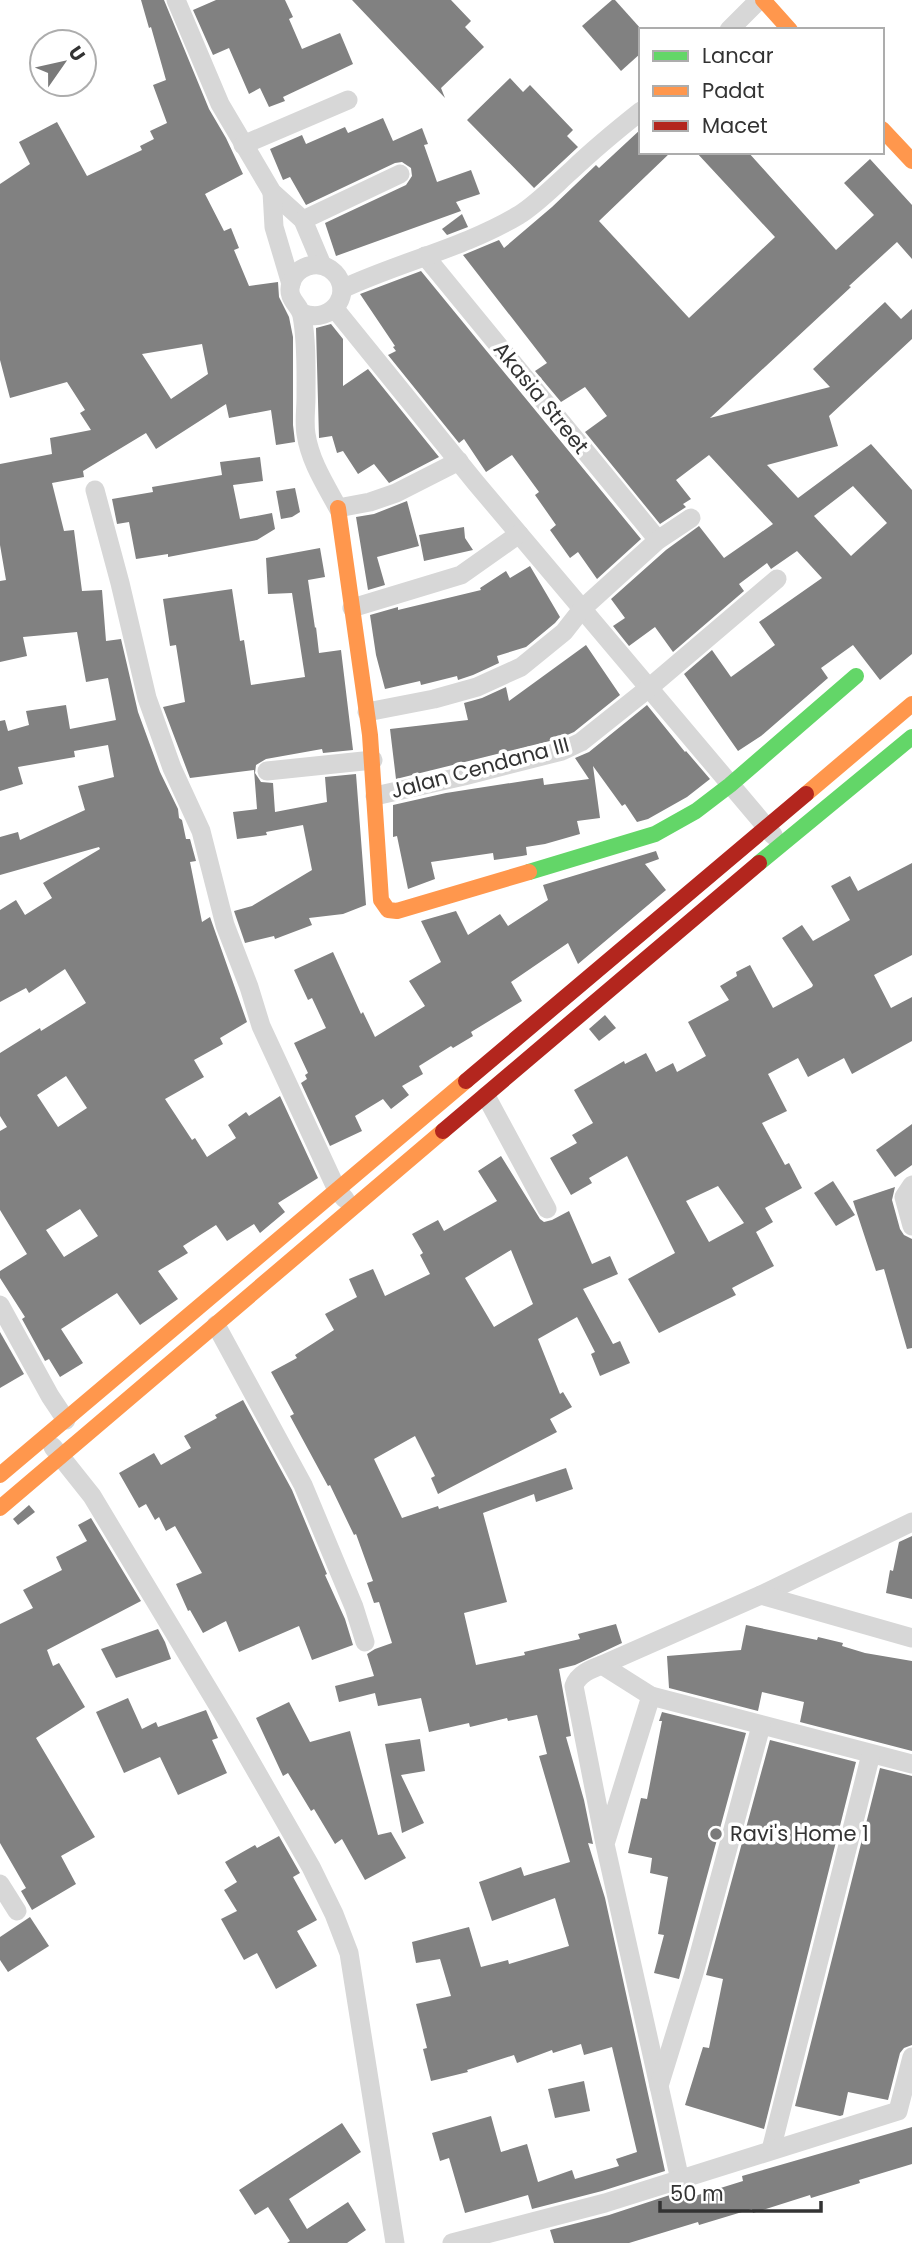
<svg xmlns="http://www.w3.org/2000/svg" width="912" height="2243" font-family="Poppins,sans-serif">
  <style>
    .building { fill: #818181; fill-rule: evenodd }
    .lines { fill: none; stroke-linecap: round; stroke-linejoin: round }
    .street { stroke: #d7d7d7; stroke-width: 19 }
    .fast { stroke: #63d668; stroke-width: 16 }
    .slow { stroke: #ff974d; stroke-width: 16 }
    .jam { stroke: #b3261e; stroke-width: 16 }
    .poi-dot { fill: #7a7a7a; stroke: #fff; stroke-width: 2.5 }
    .labels { text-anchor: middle; stroke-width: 7; stroke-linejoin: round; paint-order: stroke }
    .street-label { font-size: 21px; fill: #333; stroke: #fff }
    .poi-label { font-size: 21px; fill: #333; stroke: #fff; text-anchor: start }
  </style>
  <rect width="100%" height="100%" fill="#fff"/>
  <g class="building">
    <path d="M141,0h23l45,109 17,29 17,36 -38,20 19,37 7,-3 8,20 -5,2 15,36 29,-4 1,15 10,20 4,20v88l2,17 -19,3 -5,-35 -42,8 -3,-14 -70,45 -10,-16 -63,38 1,6 -32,6 12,48 10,-1 8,61 20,-1 4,51 15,-2 17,73 22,60 18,37 1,9 3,2 4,19h4l6,22 -6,1 12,60 8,-5 37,105 -27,16 3,6 -29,16 10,17 -39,22 27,41 3,-2 12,19 29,-19 -8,-13 18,-13 3,4 31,-20 38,82 -40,25 7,9 -25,21 -6,-9 -27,17 -11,-16 -33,21 5,7 -30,18 20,28 -38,26 -23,-32 -56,36 22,34 -23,14 -11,-18 -4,2 -23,-42 3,-2 -25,-39v-7l27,-17 -27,-44v-79l7,-4 -7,-11v-63l40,-25 1,3 45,-28 -21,-34 -36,24 -3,-5 -26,14v-92l16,-10 9,15 27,-17 -9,-15 57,-34 -1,-2 -99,28v-38l18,-5 2,8 65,-30 -7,-24 36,-9 -6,-32 -34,6 1,6 -57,10 5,17 -23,7v-70l5,-1 3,11 21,-6 -3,-14 40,-6 4,24 46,-9 -8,-42 -22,4 -9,-50 -54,5 4,19 -27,6v-81l6,-1 -6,-35v-81l52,-10 -2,-16 41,-8 -11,-17 5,-3 -18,-28 -57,16 -10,-38v-176l30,-20 -11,-22 38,-20 30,54 55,-26 -2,-4 14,-7 -4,-8 17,-8 -14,-38 13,-5 -15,-53 -2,1zM202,344l6,30 -37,25 -29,-45zM66,1076l21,32 -29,19 -21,-32zM80,1209l18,27 -34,21 -18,-27z"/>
    <path d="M216,0h69l8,17 -4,2 13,30 38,-16 13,31 -70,33 2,4 -16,6 -9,-19 -11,6 -20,-46 -16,7 -20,-45z"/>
    <path d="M352,0h99l20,21 -6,6 19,20 -43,41 4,10z"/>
    <path d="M612,0h3l26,29v24l-20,18 -39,-45z"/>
    <path d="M510,78l13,14 7,-7 43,45 -6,6 11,11 -44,41 -67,-68z"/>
    <path d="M383,118l10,23 29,-13 6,16 -4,1 13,37 34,-12 9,24 -24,8 5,9 -125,45 -11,-33 81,-38 6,-9 -1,-8 -9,-6 -7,1 -89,42 -16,-28 -7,3 -13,-31 32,-14 4,9 39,-17 3,6z"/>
    <path d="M641,129v23h30l-72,69 90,97 86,-81 -79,-85h52l88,98 38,-35 -30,-32 26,-24 42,46v54l-15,-17 -48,44 2,1 -141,131 120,-31 -17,-18 72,-67 16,17 11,-10v30l-83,77 9,30 -71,19 31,33 73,-54 41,46v164l-32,26 -27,-35 -32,23 7,10 -67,58 -23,15 -54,-77 28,-24 19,27 44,-32 -16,-23 63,-44 -25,-27 -26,18 -4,-6 -28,21 5,7 -71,61 -18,-25 -26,19 -16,-20 12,-8 -14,-19 55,-49 33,-24 25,32 49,-34 -64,-69 -33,25 15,19 -8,5 3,3 -26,17 -75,-92 22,-16 -22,-29 -24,15 -26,-31 12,-8 -84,-108 36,-15 5,8 48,-41 44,-42 3,3zM853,486l34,37 -36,33 -37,-40z"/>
    <path d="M462,214l6,13 -21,8 -5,-6z"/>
    <path d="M421,271l220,268 -44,40 -19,-27 -8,6 -20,-28 6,-5 -21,-30 4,-3 -27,-37 -26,17 -22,-33 -5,4 -71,-88 8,-4 -3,-4 2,-1 -35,-52z"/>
    <path d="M331,324l12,15v47l25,-17 71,88 -50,26 -15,-19 -16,10 -15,-23 -6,2 -5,-17 -13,2 -3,-110z"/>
    <path d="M260,457l3,24 -30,4 7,34 32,-6 3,16 -18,11 -89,17v-3l-32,5 -7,-37 -12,2 -5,-25 41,-7 -1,-5 70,-12 -2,-13z"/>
    <path d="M295,488l5,24 -8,5 -11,2 -5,-28z"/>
    <path d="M407,501l12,45 -42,11 8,28 -17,5 -12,-73 18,-3z"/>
    <path d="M464,527l1,11 8,12 -49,11 -5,-26z"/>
    <path d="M320,548l5,29 -17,3 7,48 1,-1 3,26 22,-3 12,100 -30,3 -1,-4 -56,10 -10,6 -1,8 6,9 12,1 2,29 52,-10 -2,-25 31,-3 10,131 -23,9 -34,4 3,7 -37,14 -1,-3 -29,7 -11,-32 18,-5 60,-36 -9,-45 -37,7 1,3 -30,4 -4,-27 24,-3 -3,-39 -64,8 -27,-71 22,-5 -9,-57 -6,1 -7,-47 69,-10 8,52 4,-1 7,45 54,-8 -13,-84 -24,1 -2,-36z"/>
    <path d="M530,566l30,51 -5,6 -29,24 -29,9 2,7 -26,12 -15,5 -1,-4 -36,9 -1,-4 -35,8 -9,-34 -6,-40 28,-8v3l83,-20 -1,-2 26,-17 4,7z"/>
    <path d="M586,645l34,50 -46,37 -16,7 -162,40 -6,-50 78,-9 -4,-17 18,-5 24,-11 3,14z"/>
    <path d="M647,705l38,47 1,-1 24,28 -23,18 -39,22 -11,3 -12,-18 -3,2 -29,-40 7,52 -23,3 3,13 -35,10 -19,3 1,8 -5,1 -28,4 -1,-7 -62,9 4,17 -27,10 -11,-53 -4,1v-32l53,-12 97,-15 1,7 45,-6 -14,-21 14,-6z"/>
    <path d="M656,851l3,8 -14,5 21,26 -88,74 -10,-21 -57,39 11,19 -51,31 2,4 -20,12 -2,-2 -32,20 4,8 -21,12 7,9 -18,14 -8,-10 -28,17 7,15 -32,15 -29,-63 6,-4 -2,-4 3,-2 -14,-30 32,-15 -14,-30 -4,2 -14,-30 39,-18 28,62 2,-2 12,25 50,-31 -16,-25 32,-19 -20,-41 35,-10 12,24 32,-21 8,12 40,-26 -5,-15z"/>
    <path d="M912,863v92l-38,20 17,33 21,-11v44l-60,33 -8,-16 -36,19 -10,-19 -30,16 19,37 -25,12 23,42 4,-2 13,25 -37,20 8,14 -17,10 18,34 -42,22 4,7 -77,38 -31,-54 47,-26 -48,-97 -38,22 3,5 -21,12 -21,-37 27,-15 -5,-8 21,-12 -19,-33 50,-29 1,3 21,-11 10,19 17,-9 4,9 29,-16 -18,-34 41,-22 -9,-14 17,-10 -1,-4 14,-7 23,43 39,-21 1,-2 -31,-47 20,-13 11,16 37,-21 -19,-34 19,-10 8,15zM718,1186l26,37 -35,19 -23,-41z"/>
    <path d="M605,1015l11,13 -17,13 -10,-12z"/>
    <path d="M912,1124v41l-17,12 -19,-27z"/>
    <path d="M501,1156l39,63 4,3 8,-2 17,-9 23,53 18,-8 8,18 -35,15 30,55 7,-3 10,22 -30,13 -9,-22 4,-2 -18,-35 -39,22 22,55 3,-2 9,15 -22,12 7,13 -119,62 -7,-16 4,-2 -20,-40 -41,23 28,59 36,-12 1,3 127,-41 7,21 -37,13 -2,-8 -51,19 24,89 -43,11 12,52 49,-10 -1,-3 56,-13 -2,-5 38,-10 6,19 -47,22 -16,4 12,67 -5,1 18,63 9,44 -5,-1 17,55 60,273 -63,20 -70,18 -4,-14 -63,18 -16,-55 -9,3 -8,-28 59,-17 10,36 26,-8 11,38 34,-12 3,9 44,-13 -3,-7 21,-7 -25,-105 -28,8 -3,-11 -28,9 -1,-3 -35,13 -3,-8 -47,15 1,2 -37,9 -8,-32 4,-1 -11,-44 35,-8 -11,-37 -24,4 -4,-21 57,-15 12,40 27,-7 1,4 60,-18 -14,-48 -63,23 -13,-39 42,-15 3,9 46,-14 -31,-106 8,-2 -10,-39 -29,6 -1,-3 -37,9 -1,-4 -40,9 -8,-34 -43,8 -3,-13 -36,9 -4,-16 39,-10 -7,-22 8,-5 17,-6 -13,-41 -5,1 -7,-20 6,-2 -17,-47 -2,1 -24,-50 -2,1 -38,-70 4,-2 -23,-42 26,-14 -2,-3 39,-25 -9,-16 32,-17 -8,-18 24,-10 12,27 45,-22 -10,-19 3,-2 -11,-19 26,-14 6,11 53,-30 -19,-30zM511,1250l22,54 -39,23 -29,-49z"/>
    <path d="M833,1181l22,34 -19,11 -22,-33z"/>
    <path d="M895,1187l-3,13 8,29 4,6 8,4v109l-5,1 -23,-80 -8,2 -23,-70z"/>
    <path d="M0,1332l24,42 -24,14z"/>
    <path d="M243,1400l49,90 35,84 -2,1 20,44 8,26 -41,15 -13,-34 -60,26 -13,-31 -23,12 -13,-23 -2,1 -12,-27 26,-11 -27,-47 -9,5 -7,-14 -4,3 -9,-16 -7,4 -20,-35 35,-20 7,12 30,-17 -7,-12 33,-18 -2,-3z"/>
    <path d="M29,1505l6,7 -17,13 -5,-6z"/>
    <path d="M91,1518l50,83 -94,49 6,16 6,-3 26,44 -49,31 59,99 -34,19 15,28 -44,26 -11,-19 5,-3 -26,-45v-219l33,-16 -10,-18 39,-20 -6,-13 31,-16 -9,-16z"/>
    <path d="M912,1536v63l-26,-6 4,-23 3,1 6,-29z"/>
    <path d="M746,1625l71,15 1,-3 25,6 -1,3 23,7 47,8v90l-112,-29 4,-20 -42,-10 -4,19 -89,-23 -2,-32 74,-6z"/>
    <path d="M158,1629l7,13 6,17 -55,19 -15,-29z"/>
    <path d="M128,1698l14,31 14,-7 2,5 48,-17 12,28 -6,2 15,33 -49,22 -18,-38 -36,16 -28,-61z"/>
    <path d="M289,1702l21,40 40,-11 28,104 13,-3 15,26 -41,22 -23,-41 -7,5 -21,-35 -3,2 -23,-38 -5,3 -27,-58z"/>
    <path d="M662,1712l84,21 -67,246 -25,-6 10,-38 -6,-1 10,-57 -18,-4 2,-15 -24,-5 13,-55 6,1 15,-78h-3z"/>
    <path d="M420,1739l5,32 -24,4 23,48 -22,10 -17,-89z"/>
    <path d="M770,1740l86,22 -92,367 -79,-24 18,-58 6,1 14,-69 -17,-4z"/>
    <path d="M880,1768l32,8v269l-8,3 -4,5 -12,47 -40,-8 -5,23 -3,1 -45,-10z"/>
    <path d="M279,1836l21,37 -7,4 24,43 -20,11 20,35 -41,23 -19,-36 -13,7 -23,-41 16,-8 -13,-21 13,-8 -12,-20 30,-17 2,3z"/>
    <path d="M30,1917l19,29 -41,26 -8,-12v-23z"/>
    <path d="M584,2081l6,30 -35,7 -7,-29z"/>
    <path d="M342,2123l19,29 -72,47 18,30 41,-27 18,28 -19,13h-60l3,-2 -22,-34 -13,8 -16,-25z"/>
    <path d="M912,2127v37l-53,16 1,3 -49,15 -1,-3 -57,18 -1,-4 -53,16 -1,-3 -69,21h-75l-4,-13 59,-15 70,-23 3,8 61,-19 -1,-5z"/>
  </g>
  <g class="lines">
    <g class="street">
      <path d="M176,0l44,104 52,88 31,28 19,45"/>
      <path d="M729,30l30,-30"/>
      <path d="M243,145l105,-45"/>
      <path d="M272,192l2,35 17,57"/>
      <path d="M303,220l97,-46"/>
      <path d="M425,256l233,284"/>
      <path d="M342,289c57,-27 122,-41 177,-74 19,-12 36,-30 53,-45 22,-21 45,-40 69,-59"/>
      <path d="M335,309l141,174 297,352"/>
      <path d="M302,313c32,13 55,-25 28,-44 -13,-9 -34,-3 -39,14 -5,17 9,21 11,33 5,26 4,55 4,81 0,12 -2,25 0,37 4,27 19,50 32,74l32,-6 26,-9 63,-32"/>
      <path d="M95,490l25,93 27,115 25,70 29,63 24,94 24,62 12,39 76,164 8,9"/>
      <path d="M352,608l109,-33 58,-41"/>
      <path d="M367,712l67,-13 43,-12 44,-20 43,-35 18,-23 76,-69 33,-22"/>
      <path d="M267,771l106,-11"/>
      <path d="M375,796l89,-20 98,-25 19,-9 69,-55 127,-108"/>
      <path d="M486,1096l61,113"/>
      <path d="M912,1185l-8,12 8,29"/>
      <path d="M0,1305l50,91 16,24"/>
      <path d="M216,1325l87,160 51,122 11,35"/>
      <path d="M53,1447l39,49 136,226 83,145 23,47 15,39 46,290"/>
      <path d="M761,1595l151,-73"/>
      <path d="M602,1665l159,-70 151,43"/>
      <path d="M651,1696l261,68"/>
      <path d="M605,1844l46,-148 -49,-31c-11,4 -24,9 -28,21l31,158 75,336"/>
      <path d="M0,1884l17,27"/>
      <path d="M659,2086l35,-113 67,-247"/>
      <path d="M771,2150l100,-396"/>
      <path d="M452,2243l153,-40 293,-92 14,-54"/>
    </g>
    <g class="fast">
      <path d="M759,863l153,-126"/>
      <path d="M529,872l126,-38 41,-23 34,-26 126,-109"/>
    </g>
    <g class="slow">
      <path d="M763,0l27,30"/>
      <path d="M882,129l30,32"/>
      <path d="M338,508l32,227 11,165 7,10 9,1 132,-39"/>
      <path d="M806,794l106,-90"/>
      <path d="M0,1475l466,-394"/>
      <path d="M0,1508l443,-377"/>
    </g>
    <g class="jam">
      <path d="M466,1081l340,-287"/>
      <path d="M443,1131l316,-268"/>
    </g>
  </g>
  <circle class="poi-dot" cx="716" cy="1834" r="7"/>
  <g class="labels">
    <g class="street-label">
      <text transform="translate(541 398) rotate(51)" y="7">Akasia Street</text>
      <text transform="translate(480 768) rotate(-15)" y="7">Jalan Cendana III</text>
    </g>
    <g class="poi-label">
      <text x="730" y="1841">Ravi's Home 1</text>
    </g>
  </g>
  <rect x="639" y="28" width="245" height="126" fill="#ffffff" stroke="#adadad" stroke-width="2"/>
  <rect x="653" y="51" width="35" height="10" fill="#63d668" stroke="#adadad" stroke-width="2"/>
  <text x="702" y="63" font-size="21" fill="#333333">Lancar</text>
  <rect x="653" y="86" width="35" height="10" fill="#ff974d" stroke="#adadad" stroke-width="2"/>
  <text x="702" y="98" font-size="21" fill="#333333">Padat</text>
  <rect x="653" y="121" width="35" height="10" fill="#b3261e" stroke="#adadad" stroke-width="2"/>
  <text x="702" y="133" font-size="21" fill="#333333">Macet</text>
  <g transform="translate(63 63) rotate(56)"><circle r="33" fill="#ffffff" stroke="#adadad" stroke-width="2"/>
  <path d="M0-5L12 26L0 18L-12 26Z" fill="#7a7a7a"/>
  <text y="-10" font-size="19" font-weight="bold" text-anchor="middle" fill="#333333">U</text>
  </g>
  <path d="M660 2201v10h161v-10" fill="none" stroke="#333333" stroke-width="3.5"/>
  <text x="670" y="2201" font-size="21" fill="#333333" stroke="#ffffff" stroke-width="5" paint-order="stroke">50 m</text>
</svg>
